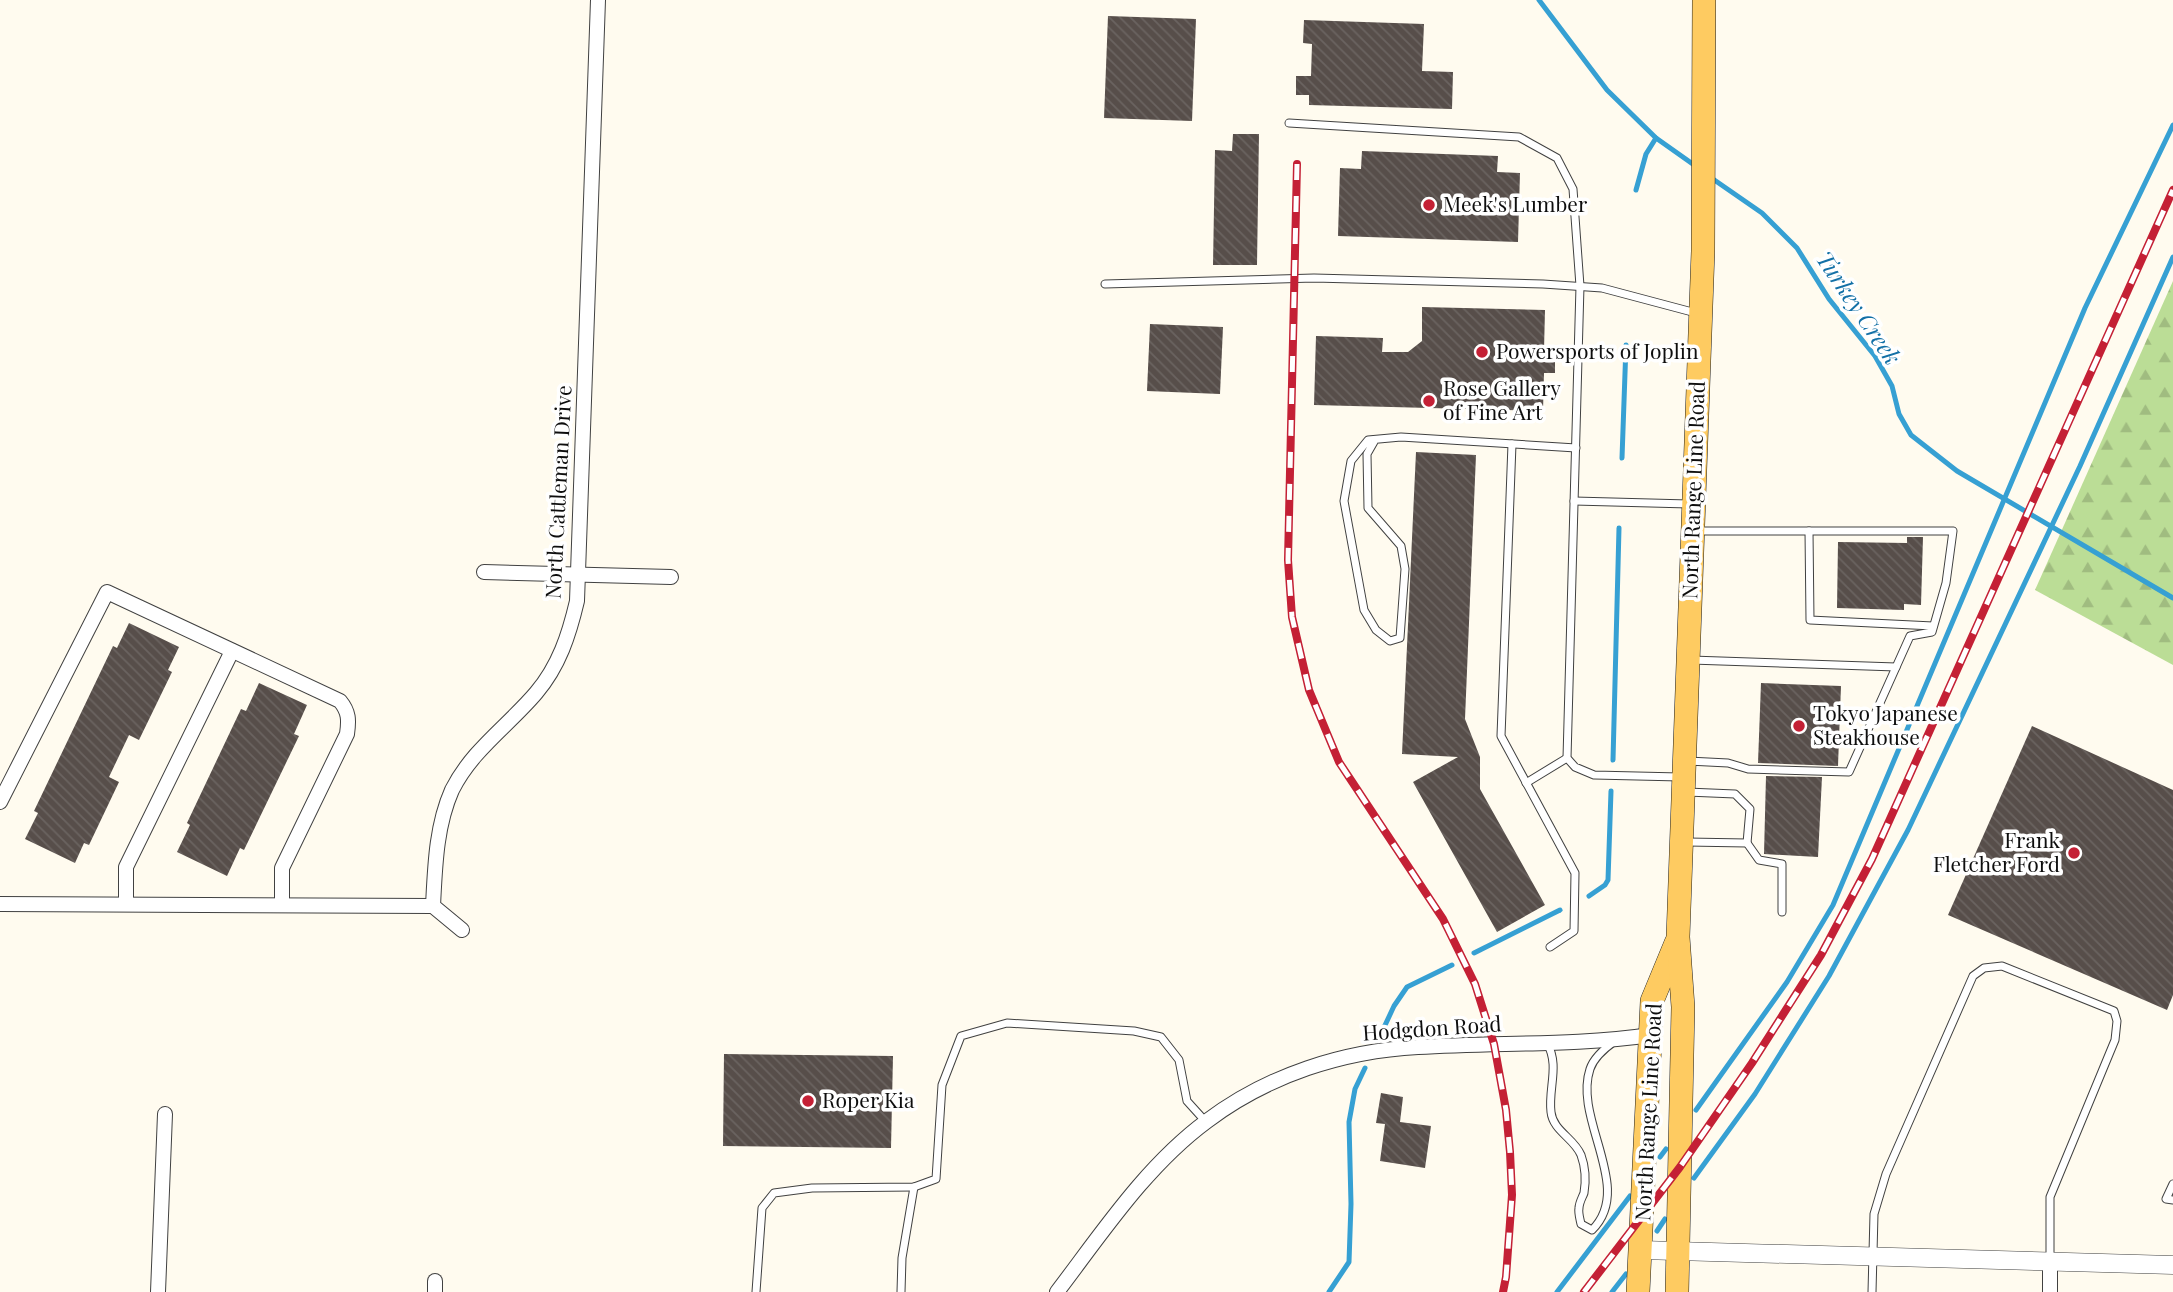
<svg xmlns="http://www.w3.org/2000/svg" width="2173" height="1292" font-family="'Playfair Display',serif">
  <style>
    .forest { fill: url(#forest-firs) }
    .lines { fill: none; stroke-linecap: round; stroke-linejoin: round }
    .stream { stroke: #36a0d3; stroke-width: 5 }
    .building { fill: url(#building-back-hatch) }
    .service-casing { stroke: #414141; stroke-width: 9 }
    .minor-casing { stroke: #414141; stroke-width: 16 }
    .tertiary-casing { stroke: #414141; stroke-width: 19 }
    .primary-casing { stroke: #1f1f1f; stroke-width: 24 }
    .service { stroke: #fff; stroke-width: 7 }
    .minor { stroke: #fff; stroke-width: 14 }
    .tertiary { stroke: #fff; stroke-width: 18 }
    .primary { stroke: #fecb61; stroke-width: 23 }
    .rail-casing { stroke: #c42035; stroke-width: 8 }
    .rail { stroke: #fff; stroke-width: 5; stroke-dasharray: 16; stroke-linecap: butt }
    .poi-dot { fill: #c42035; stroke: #fff; stroke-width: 2.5 }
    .labels { text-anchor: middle; stroke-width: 7; stroke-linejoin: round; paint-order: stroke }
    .poi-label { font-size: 21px; fill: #0e0e0e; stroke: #fff; text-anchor: start }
    .street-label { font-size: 21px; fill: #0e0e0e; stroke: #fff }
    .water-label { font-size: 23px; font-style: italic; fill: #1270a6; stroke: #fff }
  </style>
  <defs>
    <pattern id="forest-firs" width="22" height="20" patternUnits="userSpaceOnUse" patternTransform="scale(1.75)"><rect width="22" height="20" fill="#bbdd96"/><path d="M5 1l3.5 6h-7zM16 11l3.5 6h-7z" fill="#a0bc80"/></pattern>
    <pattern id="building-back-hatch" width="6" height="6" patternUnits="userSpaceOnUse" patternTransform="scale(1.75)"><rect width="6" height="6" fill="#574e4a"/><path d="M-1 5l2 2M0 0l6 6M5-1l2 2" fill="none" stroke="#6a6360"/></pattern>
  </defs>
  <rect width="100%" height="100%" fill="#fffbef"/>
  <path class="forest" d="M2173,281v384l-138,-75z"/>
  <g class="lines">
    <g class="stream">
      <path d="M1539,0l68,90 49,48 41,29"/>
      <path d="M1710,177l52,36 35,35 32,51 46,57 17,30 7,28 12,21 46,36 216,127"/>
      <path d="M1636,190l10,-36 10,-16"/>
      <path d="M1622,458l4,-113"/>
      <path d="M1613,760l6,-232"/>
      <path d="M1589,896l16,-11 3,-5 3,-89"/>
      <path d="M1474,953l86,-43"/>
      <path d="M1380,1036l14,-30 13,-19 45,-22"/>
      <path d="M1696,1110l91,-128 46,-77 252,-597 88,-183"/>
      <path d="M1660,1157l6,-8"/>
      <path d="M1694,1178l61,-84 74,-118 79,-146 172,-364 93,-209"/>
      <path d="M1657,1231l8,-12"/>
      <path d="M1329,1292l20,-30 2,-58 -2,-82 6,-33 10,-21"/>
      <path d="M1557,1292l73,-96"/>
      <path d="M1612,1292l14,-18"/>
    </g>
  </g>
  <g class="building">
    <path d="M1108,16l88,3 -4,102 -88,-3z"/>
    <path d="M1304,20l120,4 -2,47 31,1 -1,37 -143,-4v-10h-13v-19h15l1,-32 -9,-1z"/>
    <path d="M1233,134h26l-2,131h-44l2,-115 17,1z"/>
    <path d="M1362,151l136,5 -1,16 23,1 -2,69 -180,-6 2,-68 21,1z"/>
    <path d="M1422,307l123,3 -1,40h11v23h-11l-1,38 -229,-6 2,-69 67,2 -1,14h26l14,-11z"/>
    <path d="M1150,324l73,3 -3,67 -73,-3z"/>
    <path d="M1416,452l60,3 -11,264 15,38v32l65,116 -48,27 -84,-150 45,-25 -56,-3z"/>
    <path d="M1907,537h16l-2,68 -17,-1v6l-67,-2 1,-66 69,1z"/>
    <path d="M129,623l50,24 -11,23 4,2 -33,68 -10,-5 -20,42 10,5 -30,63 -5,-2 -9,20 -50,-24 13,-26 -4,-2 79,-165 4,2z"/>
    <path d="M259,683l48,22 -13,29 5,2 -55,114 -4,-2 -13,28 -50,-24 13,-27 -3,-2 54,-114 5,2z"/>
    <path d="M1761,683l80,3 -3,80 -80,-3z"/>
    <path d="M2032,726l141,64v205l-6,15 -219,-95z"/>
    <path d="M1766,776l56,1 -4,80 -54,-3z"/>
    <path d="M724,1054l169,2 -2,92 -168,-2z"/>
    <path d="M1381,1093l22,4 -3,25 31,4 -6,42 -45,-7 5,-37 -9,-1z"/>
  </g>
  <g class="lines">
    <g class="service-casing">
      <g id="service">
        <path d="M1289,123l230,14 38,21 16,31 7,97 -13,472 8,9 19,8 86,2"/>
        <path d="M1105,284l209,-6 229,6 59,4 94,25"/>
        <path d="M1375,440l-8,14 1,54 33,38 4,23 -5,69 -10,3 -14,-11 -12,-20 -20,-109 7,-40 17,-21 33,-3 175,11"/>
        <path d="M1512,444l-11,292 74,137 -1,58 -24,16"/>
        <path d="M1574,501l115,3"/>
        <path d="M1809,531l1,89 123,6"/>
        <path d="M1691,660l205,7"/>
        <path d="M1688,761l40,2 20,6 101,3 61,-136 22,-4 14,-49 7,-52h-256"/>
        <path d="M1526,783l41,-25"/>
        <path d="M1687,842l60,1 3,-34 -15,-15 -48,-2"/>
        <path d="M1747,843l12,17 23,4v48"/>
        <path d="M1547,1043c13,23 1,45 4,69 2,19 23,26 30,43 4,11 5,26 3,38 -2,5 -5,10 -5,15 -1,5 1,11 2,16l11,6c43,-42 -19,-110 -2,-161 4,-12 15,-21 25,-28"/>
        <path d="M2173,1184l-7,15 7,1"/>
        <path d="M756,1292l6,-84 12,-15 38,-5 102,-1 22,-8 6,-94 19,-49 46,-13 127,8 27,6 18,23 8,41 19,21"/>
        <path d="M901,1292l1,-34 12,-71"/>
        <path d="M1872,1292l2,-78 12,-40 87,-198 11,-8 18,-2 112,45 3,10 -2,19 -65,157v64"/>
      </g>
    </g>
    <g class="minor-casing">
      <g id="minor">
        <path d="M484,572l187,5"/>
        <path d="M0,802l107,-210 233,109c9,11 9,19 7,33l-65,134v37"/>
        <path d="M0,904l433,2"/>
        <path d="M126,904v-37l106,-216"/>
        <path d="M462,930l-29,-24c2,-39 3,-80 19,-116 20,-40 56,-64 84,-97 23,-27 33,-58 41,-92l21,-601"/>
        <path d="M158,1292l7,-178"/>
        <path d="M435,1292v-11"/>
        <path d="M1057,1292c45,-59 89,-126 150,-171 61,-46 136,-70 211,-74 78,-5 156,-1 233,-12"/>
        <path d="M2050,1292v-30"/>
      </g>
    </g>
    <g class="tertiary-casing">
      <path id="tertiary" d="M1641,1250l532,15"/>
    </g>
    <g class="primary-casing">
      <g id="primary">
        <path d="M1638,1292l14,-291 24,-58"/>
        <path d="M1677,1292l6,-285 -5,-70 25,-686 1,-251"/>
      </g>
    </g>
    <use href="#service" class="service"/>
    <use href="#minor" class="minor"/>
    <use href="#tertiary" class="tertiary"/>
    <use href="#primary" class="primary"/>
    <g class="rail-casing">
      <g id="rail">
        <path d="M1297,164l-9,396 4,57 17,73 30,72 104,157 32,65 19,60 12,66 4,42 2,43 -6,82 -3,15"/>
        <path d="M1584,1292l96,-125 72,-104 69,-108 51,-96 301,-669"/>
      </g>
    </g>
    <use href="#rail" class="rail"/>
  </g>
  <g class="poi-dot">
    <circle cx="1429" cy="205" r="7"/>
    <circle cx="1482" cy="352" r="7"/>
    <circle cx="1429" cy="401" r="7"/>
    <circle cx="1799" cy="726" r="7"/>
    <circle cx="2074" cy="853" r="7"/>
    <circle cx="808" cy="1101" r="7"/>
  </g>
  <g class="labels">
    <g class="poi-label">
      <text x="1443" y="212">Meek's Lumber</text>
      <text x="1496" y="359">Powersports of Joplin</text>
      <text x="1443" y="396">Rose Gallery<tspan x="1443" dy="24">of Fine Art</tspan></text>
      <text x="1813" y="721">Tokyo Japanese<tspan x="1813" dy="24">Steakhouse</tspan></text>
      <text x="2060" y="848" text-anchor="end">Frank<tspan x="2060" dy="24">Fletcher Ford</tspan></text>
      <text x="822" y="1108">Roper Kia</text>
    </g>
    <g class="street-label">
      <text transform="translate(1694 490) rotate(-88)" y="7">North Range Line Road</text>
      <text transform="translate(559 492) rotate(-87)" y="7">North Cattleman Drive</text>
      <text transform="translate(1432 1029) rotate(-4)" y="7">Hodgdon Road</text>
      <text transform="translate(1649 1112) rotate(-87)" y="7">North Range Line Road</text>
    </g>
    <g class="water-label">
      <text transform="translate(1858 308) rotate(56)" y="8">Turkey Creek</text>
    </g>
  </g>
</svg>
